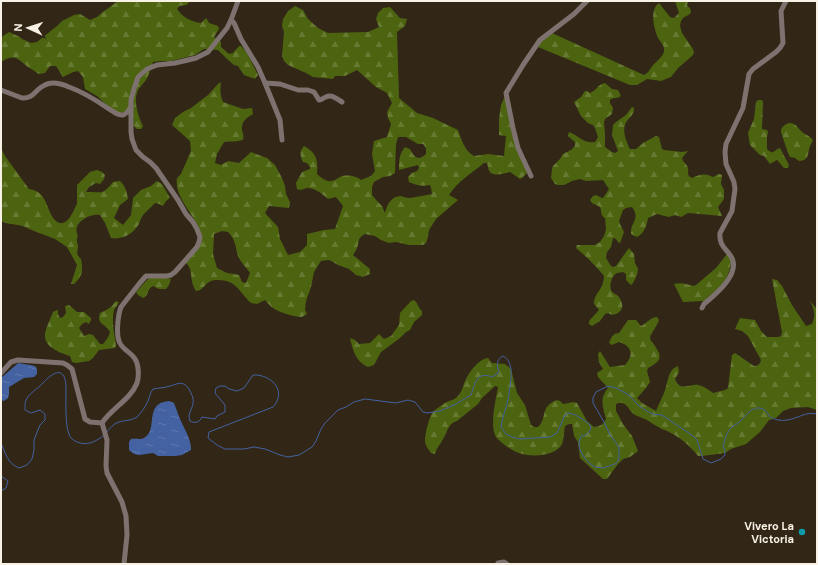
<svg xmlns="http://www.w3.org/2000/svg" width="818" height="565" font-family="'DM Sans',sans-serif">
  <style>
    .forest { fill: url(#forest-firs); fill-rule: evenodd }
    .water { fill: url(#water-ripples) }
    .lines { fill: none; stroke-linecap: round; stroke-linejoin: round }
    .stream { stroke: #4461a2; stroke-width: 1 }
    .minor { stroke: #7d726f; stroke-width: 5 }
    .culture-dot { fill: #0f9aa8; stroke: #322716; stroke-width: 1.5 }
    .labels { text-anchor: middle; stroke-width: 4; stroke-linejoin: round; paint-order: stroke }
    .poi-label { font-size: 11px; font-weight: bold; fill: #f8f1e6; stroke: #322716; text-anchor: end }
  </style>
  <defs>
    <pattern id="forest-firs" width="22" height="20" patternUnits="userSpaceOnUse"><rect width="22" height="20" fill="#4c630f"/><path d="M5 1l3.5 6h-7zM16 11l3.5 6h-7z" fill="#677a32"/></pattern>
    <pattern id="water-ripples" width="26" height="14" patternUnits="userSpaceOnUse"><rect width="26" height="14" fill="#4461a2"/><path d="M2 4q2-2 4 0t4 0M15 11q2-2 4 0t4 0" fill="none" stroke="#6078af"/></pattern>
  </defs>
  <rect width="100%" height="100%" fill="#322716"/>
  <g class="forest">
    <path d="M118,1h73l-5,4 -7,1 -2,3c5,8 15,13 24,14l5,-5 3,5 9,3 1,3 -5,8 7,5v5l8,7 4,-1 6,-7h2l6,7 11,22 -3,4 -11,-4 -6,-9 -4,-1 -8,-7 -8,-8 -14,-1 -9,6 -24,6h-10l-8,1c-2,7 -4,12 -7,18 -2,3 -6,6 -8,10 -5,11 0,26 5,36l-2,3h-4l-4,-4 1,-6 -10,-7 -4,1 -11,-6 -12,-11 -12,-7 -2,-12 -5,-6 -5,1 -10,5 -7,-11h-6l-5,7c-1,0 -5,1 -6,1 -3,-1 -4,-3 -6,-4 -14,-7 -15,-19 -32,-8v-23l2,-3 6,-4 11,5 2,2 9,4 6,-1 20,-16 5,-5 12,-6 6,-1 10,6 7,-3 6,-5z"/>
    <path d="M675,1h13l-1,5 3,2 1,4 -1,2 -7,4 -2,3 -1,5 2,7 11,16 1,4 -2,3 -14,12 -7,9 -10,4 -14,-2 -10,6h-7l-92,-38 2,-4 12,-10 92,42c5,-2 6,-7 10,-11 4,-4 11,-9 10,-15 0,-4 -4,-8 -6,-11 -4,-10 -9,-28 1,-35l11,14 4,1 5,-5z"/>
    <path d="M295,6l8,4 5,9 10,9 10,5 40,-1 11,-5 -3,-8 2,-6 5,-5 7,-1 10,11 7,1 -2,7 -8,6 2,66 18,15 16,5 25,12c4,11 6,20 16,26l14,-2 16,2 2,-20 -7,-1v-16l2,-14 4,-9 22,77 -5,5 -2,1 -10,-7c-6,1 -15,5 -20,0 -2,-2 -2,-6 -3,-9h-3c-12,10 -26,18 -35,32l9,5 -22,19 -7,11 -1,7 -2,6 -3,2h-14l-13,-3 -7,1 -8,-3 -6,-4 -10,-2c-6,3 -6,5 -7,11 -1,4 -3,7 -5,10l17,14v5l-7,3 -7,-2 -7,-6 -11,-4 -5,-3 -4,-2 -8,1 -7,11 -3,15 -5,14 -1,9 2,4 -5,3c-13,-1 -30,-6 -37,-17l-8,4 -6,-1c-12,-11 -14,-23 -33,-23 -3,0 -6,0 -9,2 -5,3 -7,9 -13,9 0,0 -3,-5 -3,-6 -3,-8 0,-17 -8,-23 5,-7 13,-10 16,-19 6,-19 -28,-41 -24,-65l4,-4 10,-23 -1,-10 -18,-16 3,-7 8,-6 8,-4 17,-13 10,-11 3,-2c-1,8 -1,13 2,20l20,7 9,-1 1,6c-7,4 -12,8 -11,16 1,4 2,5 1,10 -7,2 -13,1 -19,2l-7,12 -2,9 6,2 7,-4 11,2 12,-11 16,6 8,7 7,13 3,8 1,8 4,8 -1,6 -20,-2 -4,7 13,14 2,12 8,16 12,-3 7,-7v-11l17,-4 11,-1 8,-23 -7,-9 -8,2c-6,-5 -12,-11 -21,-11 -5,1 -5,3 -10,1l-1,-6 6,-11 8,-3v-2l-3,-4 -4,-1c-3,-7 -4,-10 1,-16 13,7 14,14 13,28 3,3 7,6 11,7 6,1 8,-2 12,-4 6,-3 17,-1 21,3l10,-4 4,-5 -3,-17 2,-13 13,-4 4,-13 -3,-6 -1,-6 5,-9 -5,-10 -11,-6 -19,-17 -12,6h-10l-2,3 -20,-2 -7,-4 -18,-8 -4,-4 -2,-5 2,-24 -2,-6 1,-7 5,-8zM398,137h8l12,7h5l3,4v6c-8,8 -12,3 -16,-5l-5,-2c-6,7 -6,14 -6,23l19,-5 1,3 -2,3 -5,2 -4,4 1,5c7,3 13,5 21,3l1,3 1,6c-7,1 -14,3 -22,4 -3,0 -6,-1 -9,-2 -10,0 -14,9 -16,17l-3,-7 -5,-5 -5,-6v-8l2,-5 9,-5 7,-1 5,-3 1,-29zM222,231l6,1c8,8 7,14 10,24 3,7 8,11 12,17l-4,10 -4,-1 -3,-7 -5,-1 -7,-1 -10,-5 -4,-14 1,-18v-2z"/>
    <path d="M605,83l7,6 6,1 3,6c-4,3 -7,1 -11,4v3l3,5 -1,6 -7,5 -1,3 1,13v12l7,5 3,1 3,-2 -6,-16 1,-10 3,-3 10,-7 6,-8 2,1c1,5 -4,9 -7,13 -6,8 -1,20 3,28h6l7,-6 13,-7 3,1 3,12 2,1 18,2 6,-1 -6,7 1,3c2,2 4,4 5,7 1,5 -2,7 4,10 8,-4 13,-5 21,-1l6,-3 3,1 -1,9 3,6v9l-6,8 4,9 -34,-3 -7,4 -6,-2 -6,2 -12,-3 -9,4c-1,7 -4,16 -11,19l-6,-3c-1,-12 10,-15 1,-27l-6,1 -3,2 -4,11 1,3 4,8 -4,11 -2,-1 -2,-3 -3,-1 -2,9 -4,5 -1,6 5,8 2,1 3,-1 13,-18 5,6 1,9 3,6 -1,6 -4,8 -2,2 -5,-5v-6l-3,-2c0,0 -5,1 -6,1 -5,2 -8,12 -6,17 1,3 5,4 7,6 5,6 7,14 -2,18 -3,1 -5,1 -8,-1l-3,1 -5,7 -8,5 -3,-2v-3l10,-11 -5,-6c0,-8 4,-11 8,-18 1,-3 2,-7 2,-10 -8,-10 -18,-20 -28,-28l1,-3h18l5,-3 4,-6 2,-6 -1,-12c-5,-2 -3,-7 -5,-11l-8,-4 -2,-3 3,-4 3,-1 6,3h1l6,-9 -6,-9 -17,1 -6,-2 -8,2 -8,4h-6l-3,-1 -4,-6 1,-9 1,-3 7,-7 3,-5 8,-4 4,-4v-4l-7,-6 1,-4c10,4 15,12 26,10l3,-5 -3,-9 -2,-3 -5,-2 -7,-7 -7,-14 7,-5 4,-6h2l3,2c6,-2 8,-9 15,-10z"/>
    <path d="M758,100h4l1,2 -1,25v2l5,1 1,2 -1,5v12c7,7 6,1 13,-1l9,17 -1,3h-4l-5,-6 -2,-2 -7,4 -6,-8 -4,-1 -10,-10 -2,-12 6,-14 2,-17z"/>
    <path d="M789,123c7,0 9,5 13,9 4,3 8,4 11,8 -1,2 -2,4 -3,6 -3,8 0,14 -11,15l-4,-3 -5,-1 -2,-4 -7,-21c0,-5 3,-7 8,-9z"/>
    <path d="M1,148l4,8 24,33c20,3 16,22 27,32 9,7 15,-5 18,-11 1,-2 2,-5 3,-6 0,-6 0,-12 0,-19l13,-13 7,-2 5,2 3,3 -1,4 -4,5 -4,-1 -7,4 -3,5c15,-1 15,5 27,-10l7,-1c5,5 7,10 8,18l-8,6 -6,13 9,7 8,-10 2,-17 8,-8 10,-4 6,-5 5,3 8,14 -4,3 -3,5 -4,-2 -4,-1c-4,4 -8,8 -12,12 -2,3 -3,6 -4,9 -6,10 -17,16 -28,14l-6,-15 -5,-8c-10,-2 -29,8 -22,21 -2,4 -1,5 0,10 0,7 -3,7 3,13 2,11 2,17 -7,25h-3l6,-19 -10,-18 -12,-8 -26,-10c-6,-4 -11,-4 -18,-5 -3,0 -7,-2 -10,-3z"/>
    <path d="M727,254l4,6c-1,21 -13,28 -27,41l-21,1 -9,-18c7,-2 13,0 20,2l2,-1 20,-17z"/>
    <path d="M160,277l11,2 -2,6 -3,4h-7l-6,-3c-7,4 -4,10 -10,12l-5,-3 -2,-3 13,-14z"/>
    <path d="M772,279l5,1 5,6 10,19 14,21 6,-2c4,-10 2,-15 -2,-23l7,8v101l-9,-3 -17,1 -8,3 -7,7 -7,2 -9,12 -14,12 -15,5 -6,4 -23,3h-4c-8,-10 -17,-18 -29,-24 -3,-2 -6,-2 -9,-4 -4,-2 -8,-5 -13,-8 -4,-2 -8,-3 -12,-5 -7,-4 -8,-16 -19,-11v7l7,13 9,12 6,15 -8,6 -7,2 -5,5 -11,15h-4l-23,-21 -2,-16 -4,-6 -2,-12h-3l-4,2c-1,4 -1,14 -3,18 -6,12 -28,13 -40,10 -8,-2 -15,-7 -21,-12 -2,-2 -5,-4 -6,-7 -5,-12 1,-36 3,-48l-3,-1 -13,12 -4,6 -21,17c-10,3 -9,11 -14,18 -3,6 -6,8 -8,15l-4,-1c-2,-3 -5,-6 -6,-11 0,-7 4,-28 10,-32 3,-2 7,-5 10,-7 5,-3 10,-3 13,-7 5,-6 5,-11 8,-17 4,-8 13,-20 22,-21l4,5 13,1 6,5 6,24 8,12 6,20 3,2h4c10,-9 1,-20 19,-27l3,1 3,3c5,0 9,-3 14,-1l10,18 7,6c5,0 10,-3 12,-8 -3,-12 -7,-20 2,-31l-10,-11 -1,-4 6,-4 -4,-7 -1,-8 2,-3 10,16 15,-2c9,-10 7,-19 -6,-23l-7,3 -3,-2c2,-5 4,-10 10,-10l9,-13h8l5,6c6,-3 10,-9 16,-9l2,3c-1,4 -8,14 -9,17 0,3 1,4 3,6 9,13 10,17 -5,25l-1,3 3,11 -4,6 -9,10 5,5 14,8c3,-8 8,-16 10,-24 2,-8 3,-18 12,-21l1,6 -4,7c5,14 16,4 23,6 6,1 11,5 15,8l12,-3 3,-2 4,-33 3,-2 19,13c4,0 6,-2 7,-6l-13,-24 -6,-5 -7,-2 5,-11 15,2 6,11 6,6h11l3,-1 1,-4z"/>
    <path d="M414,300c4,3 4,8 8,11v4l-8,7 -4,8 -4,2 -6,6 -19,14 -7,13 -6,2c-13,-6 -15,-17 -18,-29l5,2 4,4 11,-1 9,-9 5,5 7,-3 8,-11 1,-12 11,-12z"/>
    <path d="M116,301l3,1c-1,3 -4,5 -5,8 -3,12 1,25 2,36l-1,2 -16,2 -6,8 -4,3 -13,2 -4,-1 -2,-6c-9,-3 -24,-8 -25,-19 -1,-6 6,-19 8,-25l2,-1 3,-1v4l2,4 3,-1 3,-4 -1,-7 4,-1 8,7h7l7,6v2l-2,4 -3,-2 -4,2 -3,4 5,8 5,-2 4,1 7,9h3c3,-4 6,-7 7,-12 -4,-8 -14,-8 -10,-19 7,-3 12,-6 16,-12z"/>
  </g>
  <g class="water">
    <path d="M19,363l16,3 2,3v5l-3,3 -10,1 -15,9v7l-1,4 -4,3 -3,-1v-22l16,-14z"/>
    <path d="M169,401l5,2c2,5 4,11 6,16 4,9 12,22 11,31l-9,5 -7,1h-17l-5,-3 -14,2 -5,-1 -5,-4v-8l2,-3c4,-1 9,1 13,-1 15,-8 -1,-35 25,-37z"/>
  </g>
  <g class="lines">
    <g class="stream">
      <path d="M106,433c4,-5 7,-9 13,-11 6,-2 12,-1 18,-5 4,-4 9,-11 11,-16 2,-5 2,-8 5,-12 5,-1 9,-1 13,-2 11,-2 17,-9 24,4 2,4 4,8 3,12 -1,8 -6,10 -3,18 5,3 10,1 12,-4l13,2 2,-3 8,-4v-7l-10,-12 1,-5 4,-2h5l4,3 8,2 7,-3 9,-13c14,-1 31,11 24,26 -1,2 -2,4 -4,6l-64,25 -1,6 9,7 8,4h19l10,-2 11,2 15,6 8,2 11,-2 13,-8 4,-6 5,-12 4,-6 13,-13 8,-3 8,-5 11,-3 31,4 12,-3 7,2 8,10 4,1 13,-2 14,-6 17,-10c4,-12 6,-24 21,-18l5,-3 2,-3c-3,-5 -2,-13 4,-15 11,6 8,21 7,31 -1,5 -1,9 -2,13 -2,9 -6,18 -7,27l5,7 6,3 8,2 30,-2 7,-4 8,-18 4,-2c10,3 14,6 22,13 -1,7 -4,9 -10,10l-2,6 1,8 4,7 5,6 6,4 8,1 12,-4 3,-3 1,-4v-10l-9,-12 -6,-13 -11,-19v-5l3,-6 12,-6 8,2 13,7 10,11 8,5 5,3 10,1 31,21 4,4 6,19 8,4 10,-4 4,-4v-4l-2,-5c2,-6 3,-13 7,-17 2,-3 6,-4 8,-6 7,-5 14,-19 25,-14 3,1 4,4 6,7 5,4 12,5 18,4 10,-1 19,-9 30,-6"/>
      <path d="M1,443c5,11 6,20 18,25l8,-3 5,-6 2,-9v-10l6,-15 5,-5v-6l-5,-4 -9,3 -6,-3c0,-1 0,-6 0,-6 1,-9 10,-13 16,-19 4,-4 16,-18 22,-10 3,4 3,11 3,16 0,9 -1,34 3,43 1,4 4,6 8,8 10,4 18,0 26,-6"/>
      <path d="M1,476l7,5 -2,7 -5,3"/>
    </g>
    <g class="minor">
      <path d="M231,20l3,3 7,16 17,28 7,16 15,37 2,20"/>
      <path d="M265,83l15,1 18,6h10l6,2 5,8c7,-2 0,0 7,-3 6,-3 11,2 16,5"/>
      <path d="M1,90l21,8c12,1 13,-9 23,-13 7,-4 17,-1 24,2 14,5 27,13 40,22 4,2 9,7 14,6 4,-1 6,-5 8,-9"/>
      <path d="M531,176l-13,-28 -5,-20 -7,-35 17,-28 17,-25 34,-26 13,-13"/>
      <path d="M702,308l2,-4c12,-10 39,-32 26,-49 -6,-8 -11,-11 -10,-22l12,-22 3,-22 -1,-7 -8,-18 -1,-12 1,-8 17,-36 6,-34 4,-5 23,-17 4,-4 3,-5 -2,-32 5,-10"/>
      <path d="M1,373l10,-11 7,-2 45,3 4,2 5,4 13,50 5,3 12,1 5,17 -1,26 1,7 15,29 4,14 1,19 -3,29"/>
      <path d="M102,423c9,-14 29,-24 35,-40 2,-6 2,-18 -2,-24 -4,-7 -14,-10 -16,-18 -3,-8 -1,-26 2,-34l18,-23 7,-8h21l4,-1 4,-3 22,-25 2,-5 1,-5 -3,-8 -4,-7 -7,-8 -8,-14 -22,-32 -6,-6 -7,-5 -7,-7 -4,-11 -1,-7v-32l3,-11 4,-12 9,-8 10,-4 18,-2 13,-3 8,-2 12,-6 19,-24 4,-8 7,-19"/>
      <path d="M498,563l6,-1 3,2"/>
    </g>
  </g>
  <circle class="culture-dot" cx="802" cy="532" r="4"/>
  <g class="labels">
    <g class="poi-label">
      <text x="794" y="530">Vivero La<tspan x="794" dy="13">Victoria</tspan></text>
    </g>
  </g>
  <rect width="818" height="565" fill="none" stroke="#f8f1e6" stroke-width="4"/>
  <g transform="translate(28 28) rotate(273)" stroke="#322716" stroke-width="3" paint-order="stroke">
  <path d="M0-3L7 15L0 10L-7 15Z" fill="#f8f1e6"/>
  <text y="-6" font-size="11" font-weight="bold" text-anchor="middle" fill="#f8f1e6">N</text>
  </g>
</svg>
